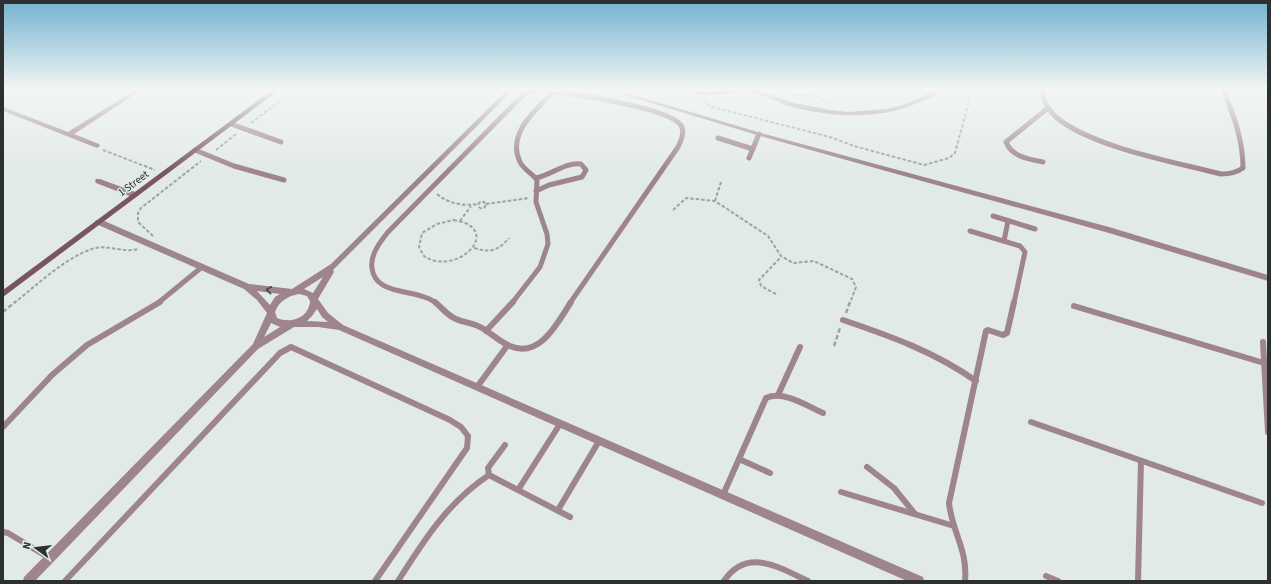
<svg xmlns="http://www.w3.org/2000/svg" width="1271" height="584" font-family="'Source Sans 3',sans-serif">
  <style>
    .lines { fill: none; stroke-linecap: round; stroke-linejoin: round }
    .path-far1 { stroke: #9da3a3; stroke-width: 2; stroke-dasharray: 3.5 2; stroke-linecap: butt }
    .path { stroke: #9da3a3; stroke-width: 2.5; stroke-dasharray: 4.5 2.5; stroke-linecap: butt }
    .lane-far1 { stroke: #9e848c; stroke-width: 5 }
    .lane { stroke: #9e848c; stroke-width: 6 }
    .street { fill: #9e848c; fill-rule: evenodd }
    .secondary { fill: #795561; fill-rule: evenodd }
    .oneway { stroke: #494547 }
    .labels { text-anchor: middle; stroke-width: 3; stroke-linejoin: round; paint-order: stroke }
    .street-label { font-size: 11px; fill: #2d3030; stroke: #e2eae9 }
  </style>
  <rect width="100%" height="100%" fill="#e2eae9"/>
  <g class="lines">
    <g class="path-far1">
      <path d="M648,90l8,2 2,-2"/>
      <path d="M669,90l17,4"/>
      <path d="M782,90l5,4"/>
      <path d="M812,93l16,10"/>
      <path d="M792,95h16l6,-5"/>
      <path d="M703,100l9,7 118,30 24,9 70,19 25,-7 6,-5 17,-63"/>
      <path d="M251,123l43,-33"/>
      <path d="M103,150l52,20"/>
      <path d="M216,150l20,-16"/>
      <path d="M437,194c12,10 26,12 41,10"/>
      <path d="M715,201l6,-19"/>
      <circle cx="482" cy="205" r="3.5"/>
      <path d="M486,204l43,-6"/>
      <path d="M673,210l13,-12 29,3 53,35 13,20 12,7 21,-2 38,18 4,8 -6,16"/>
      <path d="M454,220c4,1 11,2 15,5 25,16 -18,50 -45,31l-5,-9 3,-14 15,-9z"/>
      <path d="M460,221l11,-15"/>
      <path d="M153,236l-15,-14v-9l3,-5 60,-47"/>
      <path d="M474,248c16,5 24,3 35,-10"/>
      <path d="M776,294l-15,-8 -2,-6 22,-23"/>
      <path d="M14,303c23,-18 53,-47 81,-55 14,-3 29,5 43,1"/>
    </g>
    <g class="path">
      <path d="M3,312l12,-10"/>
      <path d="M846,313l4,-11"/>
      <path d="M834,346l6,-18"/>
    </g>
    <g class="lane-far1">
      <path d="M544,90c27,4 119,16 136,34 6,6 1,17 -2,23l-108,156"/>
      <path d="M1042,90c1,10 6,20 14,27 35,30 119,45 165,57 8,0 15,-1 22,-6 0,-28 -9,-52 -20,-78"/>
      <path d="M231,124l50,18"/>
      <path d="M718,138l35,11"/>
      <path d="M195,150l39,16 50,14"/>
      <path d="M749,158l10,-24"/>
      <path d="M1043,162c-14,-3 -31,-5 -37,-20l42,-34"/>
      <path d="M536,178c16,-3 28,-16 45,-14l5,6 -4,7 -33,8 -13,6"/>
      <path d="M993,216l42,13"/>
      <path d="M970,231l50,15 5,6 -11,51"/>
      <path d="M1004,241l4,-20"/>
      <path d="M158,303l44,-36"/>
      <path d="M436,303c-18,-15 -61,-6 -64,-35 -2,-13 8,-26 16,-36l136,-138 11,-4"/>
      <path d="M512,303l28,-36 8,-23 -1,-10 -11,-32 1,-22c-5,-7 -13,-10 -17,-18 -14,-29 17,-53 35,-72"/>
    </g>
    <g class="lane">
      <path d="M435,302c7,6 13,14 21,17 9,4 18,4 26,9 10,6 18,14 28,18 30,13 48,-24 61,-44"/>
      <path d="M1074,306l190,57"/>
      <path d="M843,320c47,16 92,32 133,61"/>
      <path d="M486,331l27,-29"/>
      <path d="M1263,342l5,90"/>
      <path d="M477,387l30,-41"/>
      <path d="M778,395l22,-48"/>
      <path d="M1031,422l231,81"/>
      <path d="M3,427l49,-52 35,-30 73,-43"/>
      <path d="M505,445l-17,23 1,7 81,42"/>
      <path d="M739,459l31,14"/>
      <path d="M867,467l27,21 21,26"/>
      <path d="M518,490l42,-66"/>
      <path d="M841,492l113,34"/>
      <path d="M723,495l43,-97c18,-8 41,8 57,15"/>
      <path d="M558,510l41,-69"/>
      <path d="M3,532l5,1 43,26"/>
      <path d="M1046,576l12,5"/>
      <path d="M65,581l215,-228 11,-6 159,73 11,7 7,9 -1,12 -92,133"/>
      <path d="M398,581c26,-41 50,-79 91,-106"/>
      <path d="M724,581c23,-34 54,-14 84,0"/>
      <path d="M965,581c3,-31 -13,-49 -16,-78l37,-172 2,-1 15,5 4,-2 7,-31"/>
      <path d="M1138,581l3,-120"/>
    </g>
    <g class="street">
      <path d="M135,90h7l-68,44 25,10 1,2 -3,2 -94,-37v-4l65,25z"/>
      <path d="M507,90h6l-180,180 1,2 -16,27 10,14 15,12 580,252 1,4h-17l-568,-251 -21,-3h-24l-36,22 -223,232h-12l1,-4 229,-233 14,-31 -10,-13 -13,-11 -148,-65 -1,-2 1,-2h6l147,64 43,5 39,-25zM323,277l-10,16 -9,-4zM257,291l23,3 -5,3 -5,8zM299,294l8,2 3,5c-1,17 -19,23 -33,17l-2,-6c4,-11 13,-16 24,-18zM317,309l5,8 6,5 -21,-1 5,-5zM271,323l9,4 -16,10z"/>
      <path d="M608,90h9l144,43 348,94 159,48v6l-159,-48 -352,-98z"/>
      <path d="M688,90h68l38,13 36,7 19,2 38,-3 16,-4 17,-7 15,-8h7c-7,7 -18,11 -27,14 -39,16 -83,13 -123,3 -14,-4 -26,-12 -41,-14 -18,-3 -48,8 -63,-3z"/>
      <path d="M96,179h4l38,14 1,2 -4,2h-3l-36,-14 -1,-2z"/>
    </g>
    <path class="secondary" d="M272,90h7l-276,207v-7z"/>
  </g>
  <defs><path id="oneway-chevron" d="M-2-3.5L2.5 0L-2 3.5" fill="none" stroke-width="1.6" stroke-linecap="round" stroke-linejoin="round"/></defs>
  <use class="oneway" href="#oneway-chevron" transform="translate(269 290) rotate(-174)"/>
  <linearGradient id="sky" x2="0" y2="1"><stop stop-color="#73b2ce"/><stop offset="0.52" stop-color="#f2f6f5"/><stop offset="1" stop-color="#f2f6f5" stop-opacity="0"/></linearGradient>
  <rect width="1271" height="172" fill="url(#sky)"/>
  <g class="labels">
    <g class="street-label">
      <text transform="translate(133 183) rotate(-37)" y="4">1 Street</text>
    </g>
  </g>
  <rect width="1271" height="584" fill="none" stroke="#2d3030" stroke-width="8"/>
  <g transform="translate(36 548) rotate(285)" stroke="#e2eae9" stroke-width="3" paint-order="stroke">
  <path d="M0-3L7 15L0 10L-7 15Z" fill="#2d3030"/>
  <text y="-6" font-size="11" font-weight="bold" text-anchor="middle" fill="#2d3030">N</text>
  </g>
</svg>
